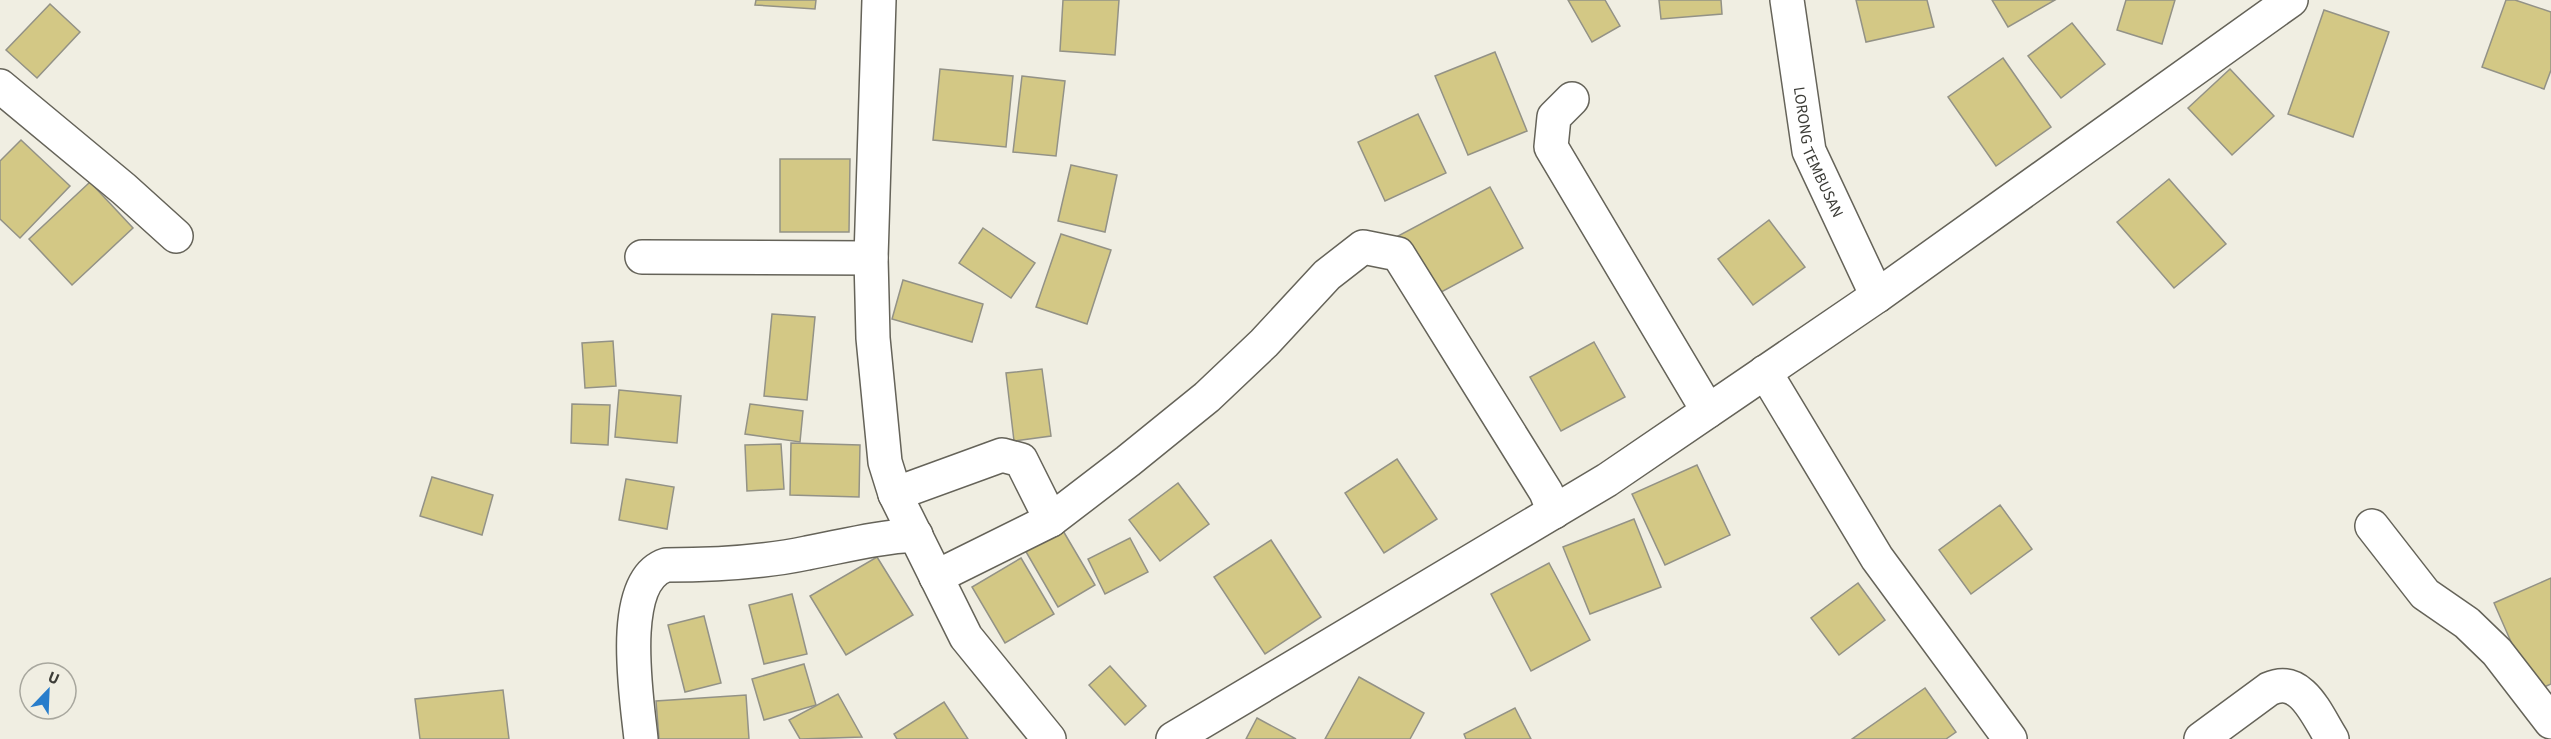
<svg xmlns="http://www.w3.org/2000/svg" width="2551" height="739" font-family="'Source Sans 3',sans-serif">
  <style>
    .building { fill: #d3c885; stroke: #939286; stroke-width: 1.5 }
    .lines { fill: none; stroke-linecap: round; stroke-linejoin: round }
    .minor-casing { stroke: #656359; stroke-width: 36 }
    .minor { stroke: #fff; stroke-width: 33 }
    .labels { text-anchor: middle; stroke-width: 6; stroke-linejoin: round; paint-order: stroke }
    .street-label { font-size: 16px; fill: #3c3c37; stroke: #f0eee2 }
  </style>
  <rect width="100%" height="100%" fill="#f0eee2"/>
  <g class="building">
    <path d="M756,0h60l-1,9 -60,-4z"/>
    <path d="M1063,0h56l-4,55 -55,-4z"/>
    <path d="M1568,0h37l15,26 -28,16z"/>
    <path d="M1659,0h62l1,14 -61,5z"/>
    <path d="M1856,0h71l7,27 -68,15z"/>
    <path d="M1992,0h63l-47,27z"/>
    <path d="M2126,0h49l-13,44 -45,-14z"/>
    <path d="M2506,0h9l36,12v58l-7,19 -62,-22z"/>
    <path d="M50,4l30,28 -43,46 -31,-28z"/>
    <path d="M2324,10l65,22 -36,105 -65,-23z"/>
    <path d="M2072,23l33,41 -44,34 -33,-42z"/>
    <path d="M1495,52l32,79 -59,24 -33,-79z"/>
    <path d="M2003,58l48,69 -55,39 -48,-69z"/>
    <path d="M940,69l73,7 -7,71 -73,-7z"/>
    <path d="M2230,69l44,47 -42,39 -44,-47z"/>
    <path d="M1022,76l43,5 -9,75 -43,-4z"/>
    <path d="M1418,114l28,59 -61,28 -27,-59z"/>
    <path d="M21,140l49,46 -50,52 -20,-19v-58z"/>
    <path d="M780,159h70l-1,73h-69z"/>
    <path d="M1071,165l46,10 -12,57 -47,-11z"/>
    <path d="M2169,179l57,65 -52,44 -57,-66z"/>
    <path d="M90,182l43,46 -61,57 -43,-46z"/>
    <path d="M1490,187l33,61 -91,49 -34,-61z"/>
    <path d="M1769,220l36,47 -52,38 -35,-46z"/>
    <path d="M983,228l52,35 -24,35 -52,-35z"/>
    <path d="M1061,234l50,16 -24,74 -51,-17z"/>
    <path d="M903,280l80,24 -11,38 -80,-23z"/>
    <path d="M772,314l43,3 -8,83 -43,-4z"/>
    <path d="M613,341l3,45 -31,2 -3,-45z"/>
    <path d="M1594,342l31,55 -64,34 -31,-54z"/>
    <path d="M1042,369l9,67 -37,5 -8,-68z"/>
    <path d="M619,390l62,6 -4,47 -62,-6z"/>
    <path d="M572,404l38,1 -2,40 -37,-2z"/>
    <path d="M750,404l53,7 -3,31 -55,-8z"/>
    <path d="M791,443l69,2 -1,52 -69,-2z"/>
    <path d="M781,444l3,45 -37,2 -2,-46z"/>
    <path d="M1397,459l40,60 -53,34 -39,-60z"/>
    <path d="M1697,465l33,70 -65,30 -33,-71z"/>
    <path d="M432,477l61,18 -11,40 -62,-19z"/>
    <path d="M626,479l48,8 -7,42 -48,-9z"/>
    <path d="M1178,483l31,41 -49,37 -31,-41z"/>
    <path d="M2000,505l32,44 -61,45 -32,-44z"/>
    <path d="M1634,519l27,68 -71,27 -27,-67z"/>
    <path d="M1062,529l33,56 -37,22 -33,-57z"/>
    <path d="M1130,538l18,34 -43,22 -17,-35z"/>
    <path d="M1271,540l50,77 -56,37 -51,-77z"/>
    <path d="M877,557l36,58 -67,40 -36,-59z"/>
    <path d="M1021,558l33,56 -49,29 -33,-56z"/>
    <path d="M1549,563l41,77 -59,31 -40,-77z"/>
    <path d="M2551,578v106l-18,8 -39,-89z"/>
    <path d="M1858,583l27,37 -46,35 -28,-37z"/>
    <path d="M792,594l15,60 -43,10 -15,-59z"/>
    <path d="M704,616l17,67 -36,9 -17,-67z"/>
    <path d="M804,664l12,41 -52,15 -12,-41z"/>
    <path d="M1110,666l36,40 -21,19 -36,-40z"/>
    <path d="M1359,677l65,36 -14,26h-85z"/>
    <path d="M1925,688l31,44 -10,7h-94z"/>
    <path d="M503,690l6,49h-89l-5,-40z"/>
    <path d="M838,694l24,43 -62,2 -11,-19z"/>
    <path d="M746,695l3,44h-90l-3,-38z"/>
    <path d="M944,702l24,37h-71l-3,-5z"/>
    <path d="M1515,708l16,31h-65l-2,-5z"/>
    <path d="M1257,718l39,21h-50z"/>
  </g>
  <g class="lines">
    <g class="minor-casing">
      <g id="minor">
        <path d="M879,0l-8,258 2,80 12,124 10,32 71,143 83,102"/>
        <path id="s1" d="M1787,0l22,151 68,145"/>
        <path d="M0,86l124,103 52,47"/>
        <path d="M1572,99l-18,18 -3,30 157,264"/>
        <path d="M642,257l229,1"/>
        <path d="M1765,372l112,186 133,181"/>
        <path d="M895,494l107,-39 19,5 30,60"/>
        <path d="M2372,526l53,68 42,29 30,29 54,70"/>
        <path d="M936,577l115,-57 77,-59 79,-64 57,-54 63,-68 36,-28 35,7 148,238 8,20"/>
        <path d="M641,739c-4,-40 -24,-158 25,-174 48,0 94,-2 141,-12 37,-7 71,-16 109,-18"/>
        <path d="M1173,739l434,-259 270,-184 414,-296"/>
        <path d="M2201,739l68,-50c33,-15 48,27 63,50"/>
      </g>
    </g>
    <use href="#minor" class="minor"/>
  </g>
  <g class="labels">
    <g class="street-label">
      <text dy="6" stroke="none"><textPath href="#s1" startOffset="156">LORONG TEMBUSAN</textPath></text>
    </g>
  </g>
  <g transform="translate(48 691) rotate(23)"><circle r="28" fill="#f0eee2" stroke="#a8a79e" stroke-width="1.5"/>
  <path d="M0-4.5L10 22L0 15L-10 22Z" fill="#287dcb"/>
  <text y="-9" font-size="16" font-weight="bold" text-anchor="middle" fill="#3c3c37">U</text>
  </g>
</svg>
